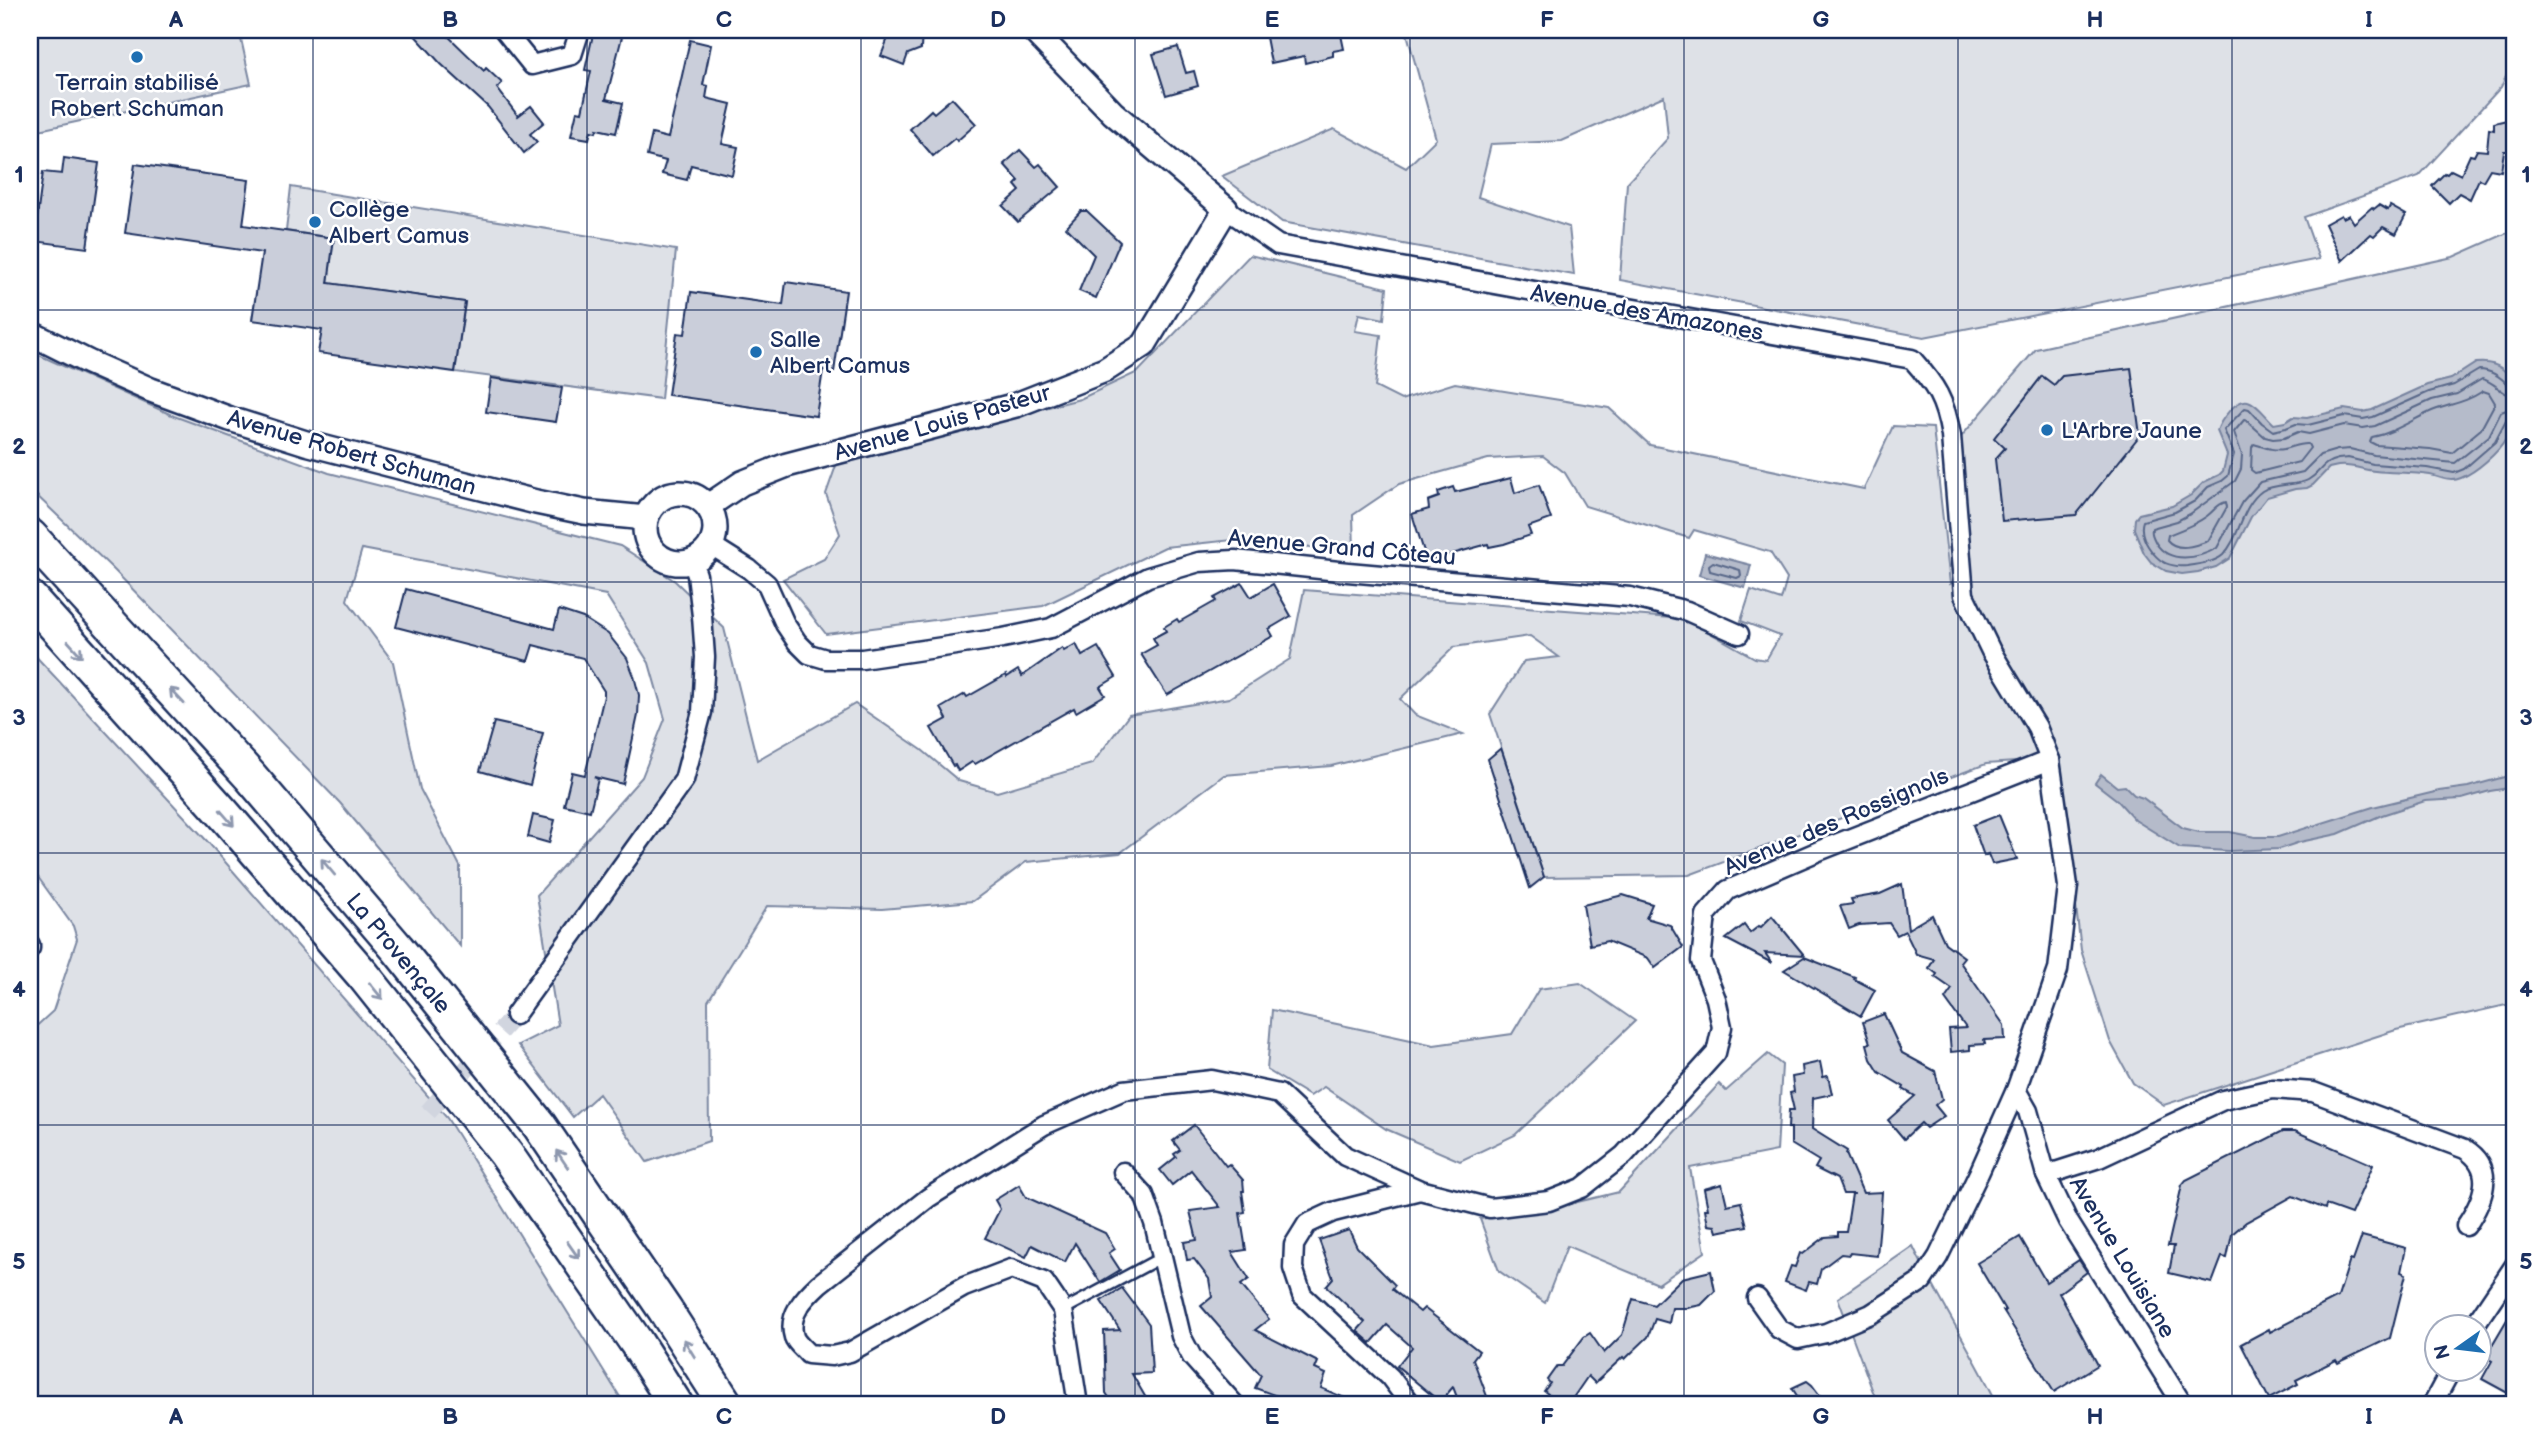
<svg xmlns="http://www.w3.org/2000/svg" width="2545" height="1435" font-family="'Balsamiq Sans',sans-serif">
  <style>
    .green { fill: #dee1e7; stroke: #7c88a2; stroke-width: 2 }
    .water { fill: #b5bbca; stroke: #77839f; stroke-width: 2 }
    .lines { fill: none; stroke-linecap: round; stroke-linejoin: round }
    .shore { stroke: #596789; stroke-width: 2 }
    .building { fill: #caceda; stroke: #1b2f5e; stroke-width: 2 }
    .minor-tunnel { stroke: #d1d5df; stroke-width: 18; stroke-dasharray: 18 9; stroke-linecap: butt }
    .service-casing { stroke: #1b2f5e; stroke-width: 14 }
    .minor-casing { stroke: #1b2f5e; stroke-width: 23 }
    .tertiary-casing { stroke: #1b2f5e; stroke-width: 28 }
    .motorway-casing { stroke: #1b2f5e; stroke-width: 38 }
    .service { stroke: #fff; stroke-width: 9 }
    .minor { stroke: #fff; stroke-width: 18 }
    .tertiary { stroke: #fff; stroke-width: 23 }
    .motorway { stroke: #fff; stroke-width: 33 }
    .oneway { stroke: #8d97ae }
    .grid { fill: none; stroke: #1b2f5e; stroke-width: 2; stroke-opacity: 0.55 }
    .poi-dot { fill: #1f6fb2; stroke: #fff; stroke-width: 2.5 }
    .labels { text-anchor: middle; stroke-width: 5; stroke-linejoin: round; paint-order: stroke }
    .poi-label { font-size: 23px; fill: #1b2f5e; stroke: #fff; text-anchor: start }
    .street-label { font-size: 23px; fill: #1b2f5e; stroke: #fff }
    .neatline { fill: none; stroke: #1b2f5e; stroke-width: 2.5 }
    .grid-label { font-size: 23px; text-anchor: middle; font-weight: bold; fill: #1b2f5e }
  </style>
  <rect width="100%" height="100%" fill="#fff"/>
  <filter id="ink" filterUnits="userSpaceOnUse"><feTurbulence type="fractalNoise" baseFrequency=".0143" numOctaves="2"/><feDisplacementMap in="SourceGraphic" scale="14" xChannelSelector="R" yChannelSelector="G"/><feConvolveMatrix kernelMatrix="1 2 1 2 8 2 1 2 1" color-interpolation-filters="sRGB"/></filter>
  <g filter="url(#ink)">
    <g class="green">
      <path d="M30,30h209l12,54 -221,48z"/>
      <path d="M1406,30h1109v28l-14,29 -82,89 -115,41 15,42 -395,78 -304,-57 7,-97 41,-45 -4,-42 -102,45 -71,3 -13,53 91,30 5,48 -292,-53 -60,-46 112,-47 72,39 30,-29z"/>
      <path d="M291,187l385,63 -15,149 -206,-27 10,-70 -137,-19 6,-45 -48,-7z"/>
      <path d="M2515,227v776l-119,27 -232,75 -31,-22 -23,-42 -29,-91 -22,-191 -73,5 -297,111 -145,2 -54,-163 34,-53 35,-4 -29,-21 -76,11 -54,52 15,16 48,19 -132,32 -107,9 -104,78 -94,9 -53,39 -91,8 -115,-3 -59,95 1,140 -62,21 -48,-68 -26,23 -55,-72 40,-20 -21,-130 105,-118 23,-58 -16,-56 -43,-68 -244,-46 -15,51 46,62 27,127 40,77v80l-120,-143 -226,-233 -84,-81v-138l144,65 155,57 291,73 55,35 49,47 33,132 98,-56 67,46 37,31 38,11 95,-28 37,-49 100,-17 61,-39 14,-69 381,29 70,39 11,2 14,-24 -39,-15 10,-31 30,10 6,-21 -17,-27 -76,-22 -5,8 -104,-32 -20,-33 -22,-17 -55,3 -89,25 -46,31 1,37 -112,-13 -77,8 -122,59 -217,28 -43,-55 41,-20 16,-25 -14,-40 12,-34 242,-61 58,-27 112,-117 137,33 -3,31 -25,-5 -4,17 26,4 -6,52 26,13 54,-17 154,25 41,37 214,44 29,-63 40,2 17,156 21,-11 -17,-128 82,-96 417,-92 59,-26z"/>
      <path d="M30,650l177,191 240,277 178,287h-595v-373l23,-21 24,-72 -4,-13 -43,-60z"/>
      <path d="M1580,983l55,38 -120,114 -55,26 -74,-32 -62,-42 -14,9 -43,-26 5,-60 162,35 78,-11 27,-45z"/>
      <path d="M1768,1054l14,11 -5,86 -87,17 15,84 -47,32 -91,-38 -22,57 -46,-32 -19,-52 85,-14 54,-13 100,-108 7,7z"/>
      <path d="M1913,1246c26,55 59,105 85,159h-120l-40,-107z"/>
    </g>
    <g class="water">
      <path d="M2476,363c45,-5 47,47 30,76 -8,14 -30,33 -45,39 -12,5 -20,-1 -31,-3 -18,-3 -37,-2 -55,-4 -12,-1 -24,-7 -37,-5l-9,2 -16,17 -6,3 -12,1 -28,8 -16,20 -21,41 -14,9 -18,5 -16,2 -16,-3 -15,-9 -7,-9 -10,-24 1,-10 4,-5 33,-8 19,-11 13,-13 15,-7 4,-4 4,-16 -10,-24c3,-10 19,-33 31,-30 9,2 19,17 26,23l11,-2 8,-5 14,1 37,-9 19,3 9,-2 55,-25 24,-6z"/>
      <path d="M1705,553l46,12 -6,23 -46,-13z"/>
      <path d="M2101,774l16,13 8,-1 9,9 9,3 40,30 16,4h31l25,5h23l95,-30 66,-16 29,-4 47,-13v13l-25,4 -28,8 -37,2 -43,14 -44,19 -38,8 -21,7 -51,2 -48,-3 -45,-28 -18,-20 -22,-17z"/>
    </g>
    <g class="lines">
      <g class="shore">
        <path d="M2515,387l-6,-1c-8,-9 -17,-16 -30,-16l-25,15 -25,7 -56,25 -10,2 -19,-3 -36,9 -12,-1 -10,4 -13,3 -11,-8 -13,-14 -4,-1 -21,22 10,24 -6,22 -6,5 -14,6 -13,14 -20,11 -32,9c-4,11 3,24 11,33 8,10 21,13 33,12 11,-2 27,-3 36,-11 17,-17 18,-49 39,-64 12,-8 36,-5 46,-11 14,-8 12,-17 30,-21l10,-1 25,6 54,4 27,5 10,-4 31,-27 12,-23 8,-3"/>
        <path d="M2483,391l6,2 6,10 -14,26 -29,24 -22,-4 -54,-4 -6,-3 2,-5c22,-4 40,-17 60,-26 20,-8 31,-7 51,-20z"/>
        <path d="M2515,396c-14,-1 -19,-14 -33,-17l-25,15 -25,6 -57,26 -12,2 -19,-3 -35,9 -11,-2 -14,6 -11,1 -8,-2 -18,-16 -3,-1 -10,12 8,23 -1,14 -6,12 -45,33 -13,7 -25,7c-1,6 1,9 4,15 13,21 42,16 61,5l25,-46 18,-20 43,-10 17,-17 17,-5 13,-1 24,6 81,8 34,-27 12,-24 14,-5"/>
        <path d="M2254,444c10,3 19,7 30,5 9,-2 15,-6 24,-5l2,4 -11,14 -44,11 -4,-3 1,-23z"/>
        <path d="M2226,502l1,5 -19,34c-13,5 -31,11 -41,-1l1,-5c13,-5 27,-10 39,-19 7,-5 10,-12 19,-14z"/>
        <path d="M1713,562l27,8 1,6 -4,2 -27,-7 -1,-6z"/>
      </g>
    </g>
    <g class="building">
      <path d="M410,30h32l42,41 2,-3 16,15 -5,5 21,28 13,-10 13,16 -14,12 7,8 -13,11 -36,-46 -47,-43z"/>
      <path d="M594,30l29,3 -17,66 17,4 -7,30 -19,-4 -1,3 -5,-1 -2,8 -18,-3 6,-25 5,1 9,-41 -6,-1z"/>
      <path d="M885,30h37l-1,19 -13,5 -4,11 -23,-9 7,-18z"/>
      <path d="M1300,30h40l4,19 -11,2v5l-28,7 -1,-7 -33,7 -5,-26z"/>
      <path d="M690,40l21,5 -8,40 5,1 -2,12 25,6 -9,40 16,3 -6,28 -41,-10 -4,15 -25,-6 4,-13 -19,-5 5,-22 16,4z"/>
      <path d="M1178,47l8,26 8,-2 4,15 -32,9 -13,-41z"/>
      <path d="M952,98l24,26 -19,17 -2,-3 -22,18 -23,-27 21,-19 3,3z"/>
      <path d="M2515,118v18l-3,1 -1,14h-7l-3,20 -11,-2 -7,12 -4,-2 -9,20 -11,-6 -10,10 -17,-17 13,-13 2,1 4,-4 10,5 9,-20 4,1 3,-6 10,1 2,-22 5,1v-7z"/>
      <path d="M1020,150l16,17 4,-3 20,23 -42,35 -15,-16 17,-15 -5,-6 4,-4 -15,-17z"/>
      <path d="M64,158l35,5 -12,85 -53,-7 9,-69 19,2z"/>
      <path d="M135,164l114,16 -6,45 91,13 -6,45 137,19 -10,70 -137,-19 4,-23 -70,-10 10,-67 -137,-20z"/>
      <path d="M2379,205l9,5 2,-4 16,9 -10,19 -13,-7 -9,9 -3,-2 -29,27 -17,-37 16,-9 2,3 6,-3 5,8 18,-16 2,2z"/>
      <path d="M1081,211h6l33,31 -24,56 -17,-7 15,-36 -28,-28z"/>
      <path d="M786,282l60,9 -12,81 -11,-2 -7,46 -148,-21 9,-62 8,1 6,-42 92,13z"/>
      <path d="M2131,368l9,67 -64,80 -74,6 -7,-62 10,-11 -11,-10 48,-62 12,9 8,-9z"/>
      <path d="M491,378l71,10 -6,34 -70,-10z"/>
      <path d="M1511,478l4,15 24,-8 12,34 -23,8 3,8 -27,9 -15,3 -1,-3 -61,17 -15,-47 17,-5 -1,-8 11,-4 -1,-5 15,-5 2,5z"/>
      <path d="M1242,583l9,14 22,-13 18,32 -22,13 4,7 -106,59 -26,-41 16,-9 -4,-7 13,-7 -2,-4 13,-8 2,3 37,-21 -2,-3z"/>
      <path d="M406,589l148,40 5,-19 24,8 25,16 19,24 7,18 5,19 -1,20 -15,69 -29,-7 4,2 -8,32 -26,-6 8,-33 13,3 19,-79v-5l-21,-33 -50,-13 -5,16 -132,-34z"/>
      <path d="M1076,644l6,12 16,-9 18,30 -16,10 5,8 -29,17 -2,-4 -99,56 -3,-2 -14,9 -3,-6 -2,1 -22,-38 16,-9 -6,-11 24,-14 2,3 39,-22 1,2 11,-7 4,6 40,-28 2,3z"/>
      <path d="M494,722l49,11 -13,52 -50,-14z"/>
      <path d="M1501,748l43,129 -14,11 -42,-129z"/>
      <path d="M533,815l22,5 -6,23 -21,-6z"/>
      <path d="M1999,815l18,44 -25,5 -4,-10 -4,2 -11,-31z"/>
      <path d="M1902,884l6,45 24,-14 13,28 19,14 -4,5 44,63 1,14 -21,1 1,4 -15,1v5l-19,2 -2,-23 17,-1 -21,-29 7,-10 -17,-12 2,-3 -8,-6 5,-9 -18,-5 -11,-23 -8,4 -8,-12 -30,2 -10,4 -9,-23 13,-2 -2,-5 29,-5z"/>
      <path d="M1623,895l29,9 -6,14 24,7 13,22 -28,21 -7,-10 -41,-17 -17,4 -7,-40z"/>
      <path d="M1772,916l32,39 -39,-2 7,10 -46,-24 18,-14 6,8 9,-7 2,1z"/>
      <path d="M1804,957l51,20 -1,2 21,11 -14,26 -77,-46z"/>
      <path d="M1884,1014l18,39 33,18 7,28 -7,6 9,11 -18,12 -5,-5 -17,16 -16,-19 27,-24 -12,-7 1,-2 -25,-15 -8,-13 -4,-15 3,-1 -7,-21z"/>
      <path d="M1820,1062l3,15 5,-1 4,18 -19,4 -1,31 35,22 -1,3 17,39 19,-1 -2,30 -3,34 -27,-3 -1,2 -8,-1 -20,15 -4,15 -8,-2 -3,8 -21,-8 6,-16 4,1 5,-14 3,1 22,-17 13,-1v-4h8l6,-38h3h-12l-6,-15 -22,-11 4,-7 -28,-17v-16h-3l1,-18h5l-4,-17 4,-1 -2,-15 11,-2 -1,-9z"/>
      <path d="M1194,1125l32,41 3,-2 14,16 1,11h-2l3,21 -5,1 6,37 -14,2 17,27 -8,6 28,34 -14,11 63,32 -3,7 11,5 -5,14 40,17h-59l-47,-17 6,-13 -60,-69 11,-9 -3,-18 -15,-20 -7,1 -3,-18 13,-2 -7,-29 30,-4 -29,-37 -19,15 -12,-15 16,-13 -2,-3 6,-4 -7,-9z"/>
      <path d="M2283,1131h12l78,34 -22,49 -25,-9 -1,4 -32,-13 -47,26 -14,12 -5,24 -5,-1 -10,26 -43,-10 5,-27h-6l14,-61 4,-5z"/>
      <path d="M1722,1184l5,21 14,-3 6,24 -30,6 -2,-6 -7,-1 -3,-16h3l-4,-20z"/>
      <path d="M1019,1185l7,12 79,36 10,16 -6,4 11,17 -20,12 -25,-39 -10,19 -33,-17 -6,12 -41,-19 15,-29 -5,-9z"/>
      <path d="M1349,1230l8,17 38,38 -3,4 28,23 4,-4 55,43 -6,8 15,40 -4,1 2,5h-26l-7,-18 -13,15 -43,-36 15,-19 -25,-22 -16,18 -14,-12 8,-9 -39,-36 7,-8 -14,-38z"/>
      <path d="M2362,1236l44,12 -5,24 5,2 -16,64 -52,25 -2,-3 -40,20 2,4 -29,15 -28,-55 28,-15 1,3 68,-35 12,-37 3,1z"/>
      <path d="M2020,1237l26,45 33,-22 8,12 -28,21 39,72 -44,27 -51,-81 2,-1 -28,-47z"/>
      <path d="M1711,1271l4,20 -14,14 -14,3h-15l-3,15 -14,-4 -7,18 -23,22 -2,-2 -28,26 -7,-7 -20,29h-28l8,-11 -4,-3 6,-8 -3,-3 10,-14h5l22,-29 6,-4 14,20 18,-18 11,-36 21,6 28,-27z"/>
      <path d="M1122,1288l27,36 3,49 -20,1 18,31h-36l-8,-12 -2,-62 16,-1 -19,-29z"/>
      <path d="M2515,1306v91l-33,-18 10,-18 -7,-4z"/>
      <path d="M1807,1381l5,4 15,20h-24l-11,-17z"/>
    </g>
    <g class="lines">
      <path class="minor-tunnel" d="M428,1112l87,-97"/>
      <g class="service-casing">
        <path id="service" d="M1063,1310l99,-53"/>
      </g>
      <g class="minor-casing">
        <g id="minor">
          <path d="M504,30l28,35 40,-10 8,-25"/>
          <path d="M1226,209l52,36 634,114c24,27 33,41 39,77l13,159 27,56 46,76 13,33 18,126 -10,84 -42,120 -37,83 -41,84 -16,24 -51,33 -45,19 -28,6 -19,-10 -22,-31"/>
          <path d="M711,545l38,24 18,15 18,40 12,18 12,12 17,5h36l141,-21 48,-10 97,-51 51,-15 36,-2 113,12 282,25 57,14 52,23"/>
          <path d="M30,945v3"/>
          <path d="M515,1015l169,-235 18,-68 3,-55 -3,-41 -5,-41 -5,-14"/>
          <path d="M2016,1090l12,21 18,64 22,46 115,184"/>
          <path d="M1123,1172l21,23 10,28 27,113 11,21 43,48"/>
          <path d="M2046,1175l53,-17 124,-58 50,-11 40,3 152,57c32,20 18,52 1,77"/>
          <path d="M2474,1326l41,-61"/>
          <path d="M1078,1405l-15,-95 -19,-28 -33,-13 -47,18 -114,65 -18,4 -24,-2c-4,-5 -12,-11 -14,-17 -7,-22 11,-40 25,-53l109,-86 116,-73 80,-35 88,-10 67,14 66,62 75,34 70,18 59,-7 33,-13 42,-33 92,-102 6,-26 -6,-28 -15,-38 5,-46 22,-25 93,-40 229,-90"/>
          <path d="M1411,1405l-21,-28 -88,-82 -9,-27 1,-23 13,-21 26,-12 87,-22"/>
          <path d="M2432,1405l20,-37"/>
        </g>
      </g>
      <g class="tertiary-casing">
        <g id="tertiary">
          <path d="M30,333l58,29 63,28 79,29 76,24 230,59 48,10 62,6"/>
          <circle cx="680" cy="528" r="35"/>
          <path d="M708,506l34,-23 45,-18 229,-60 89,-35 39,-25 82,-136 -113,-96 -80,-83"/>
        </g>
      </g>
      <g class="motorway-casing">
        <g id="motorway">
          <path d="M30,536l220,240 147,172 142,177 126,185 61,95"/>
          <path d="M30,598l193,215 141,163 142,178 130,188 40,63"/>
        </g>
      </g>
      <use href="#service" class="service"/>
      <use href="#minor" class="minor"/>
      <use href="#tertiary" class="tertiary"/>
      <use href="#motorway" class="motorway"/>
    </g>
    <defs><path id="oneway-shaft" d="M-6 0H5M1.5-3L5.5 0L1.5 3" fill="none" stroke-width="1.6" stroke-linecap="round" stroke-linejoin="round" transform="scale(1.75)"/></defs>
    <g class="oneway">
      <use href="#oneway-shaft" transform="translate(75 649) rotate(48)"/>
      <use href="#oneway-shaft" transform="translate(177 696) rotate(-133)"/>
      <use href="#oneway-shaft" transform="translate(227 818) rotate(49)"/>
      <use href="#oneway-shaft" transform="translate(328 867) rotate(-130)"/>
      <use href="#oneway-shaft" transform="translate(376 991) rotate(51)"/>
      <use href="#oneway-shaft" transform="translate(562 1159) rotate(-124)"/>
      <use href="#oneway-shaft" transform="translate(573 1250) rotate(55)"/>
      <use href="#oneway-shaft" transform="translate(689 1348) rotate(-122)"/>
    </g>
  </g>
  <path class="grid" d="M313,30v1375M587,30v1375M861,30v1375M1135,30v1375M1410,30v1375M1684,30v1375M1958,30v1375M2232,30v1375M30,310h2485M30,582h2485M30,853h2485M30,1125h2485"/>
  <g class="poi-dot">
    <circle cx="137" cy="57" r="7"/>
    <circle cx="315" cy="222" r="7"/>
    <circle cx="756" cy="352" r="7"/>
    <circle cx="2047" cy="430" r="7"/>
  </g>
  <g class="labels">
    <g class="poi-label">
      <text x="137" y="90" text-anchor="middle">Terrain stabilisé<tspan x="137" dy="26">Robert Schuman</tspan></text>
      <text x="329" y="217">Collège<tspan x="329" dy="26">Albert Camus</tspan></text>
      <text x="770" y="347">Salle<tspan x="770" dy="26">Albert Camus</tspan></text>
      <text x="2061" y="438">L'Arbre Jaune</text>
    </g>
    <g class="street-label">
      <text transform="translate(1647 312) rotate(10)" y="8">Avenue des Amazones</text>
      <text transform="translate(942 422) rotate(-16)" y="8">Avenue Louis Pasteur</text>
      <text transform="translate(352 452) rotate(16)" y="8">Avenue Robert Schuman</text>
      <text transform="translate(1342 547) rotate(5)" y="8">Avenue Grand Côteau</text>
      <text transform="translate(1836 821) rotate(-23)" y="8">Avenue des Rossignols</text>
      <text transform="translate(399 953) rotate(50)" y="8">La Provençale</text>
      <text transform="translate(2123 1257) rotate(59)" y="8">Avenue Louisiane</text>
    </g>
  </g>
  <rect width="2545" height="1435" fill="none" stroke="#fff" stroke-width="77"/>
  <g transform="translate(2458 1348) rotate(256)"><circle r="33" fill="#ffffff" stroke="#a4acbf" stroke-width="2"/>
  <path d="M0-5L12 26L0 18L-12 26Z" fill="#1f6fb2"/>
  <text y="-10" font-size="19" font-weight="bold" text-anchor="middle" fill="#1b2f5e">N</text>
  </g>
  <rect x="38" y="38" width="2468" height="1358" class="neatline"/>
  <g class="grid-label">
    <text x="176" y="27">A</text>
    <text x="450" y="27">B</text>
    <text x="724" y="27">C</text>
    <text x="998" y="27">D</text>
    <text x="1272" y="27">E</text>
    <text x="1547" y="27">F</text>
    <text x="1821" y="27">G</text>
    <text x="2095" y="27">H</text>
    <text x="2369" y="27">I</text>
    <text x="19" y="182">1</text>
    <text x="2526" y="182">1</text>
    <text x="19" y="454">2</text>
    <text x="2526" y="454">2</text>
    <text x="19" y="725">3</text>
    <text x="2526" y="725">3</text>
    <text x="19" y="997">4</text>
    <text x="2526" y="997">4</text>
    <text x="19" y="1269">5</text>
    <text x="2526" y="1269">5</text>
    <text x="176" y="1424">A</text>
    <text x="450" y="1424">B</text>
    <text x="724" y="1424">C</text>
    <text x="998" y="1424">D</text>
    <text x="1272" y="1424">E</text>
    <text x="1547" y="1424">F</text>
    <text x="1821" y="1424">G</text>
    <text x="2095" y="1424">H</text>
    <text x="2369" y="1424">I</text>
  </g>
</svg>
